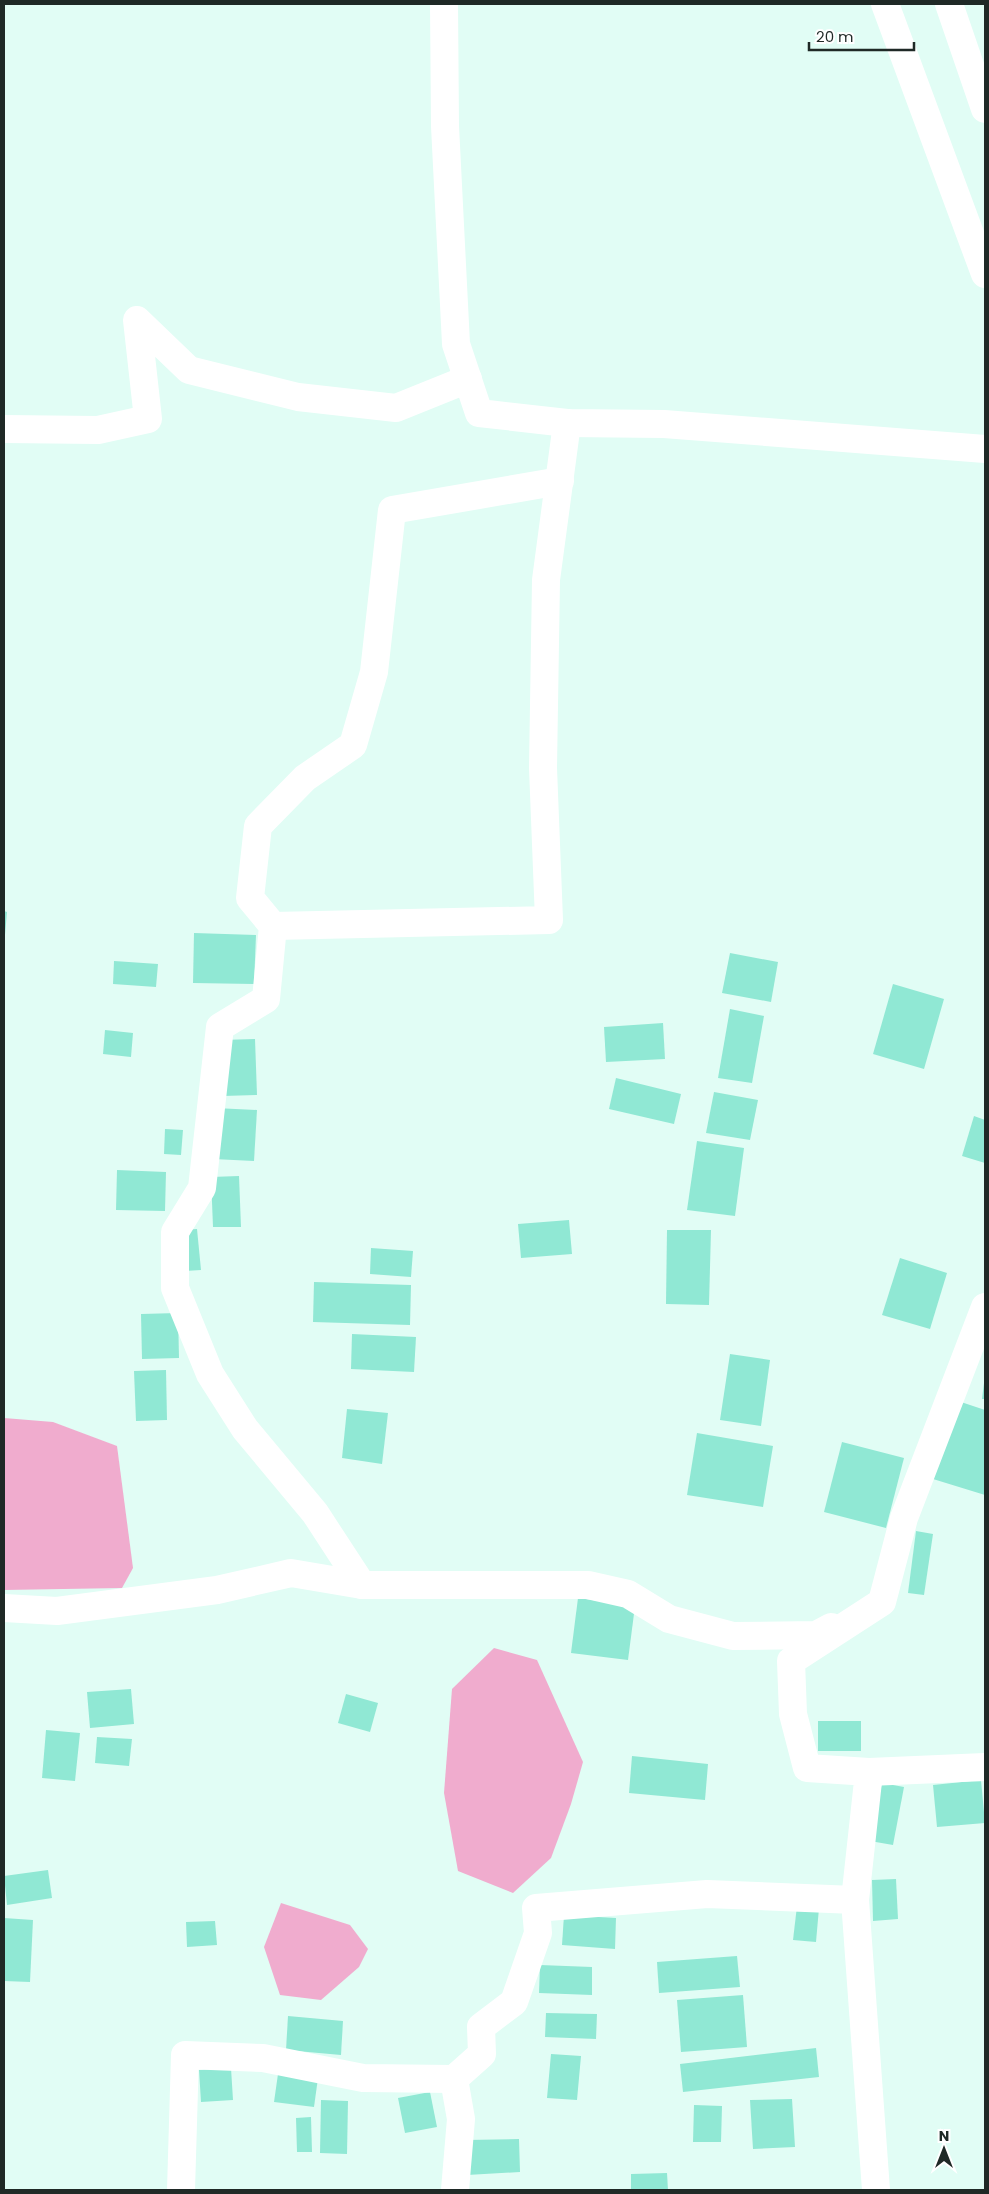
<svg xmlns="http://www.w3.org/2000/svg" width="989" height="2194" font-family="Poppins,sans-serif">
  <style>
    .water { fill: #f0acce }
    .building { fill: #90e8d4 }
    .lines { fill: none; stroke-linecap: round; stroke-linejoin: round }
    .minor { stroke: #fff; stroke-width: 28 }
    .highway { stroke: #fff; stroke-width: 28 }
  </style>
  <rect width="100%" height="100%" fill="#e1fdf5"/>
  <g class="water">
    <path d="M4,1418l49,4 64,24 16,122 -11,20 -118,2z"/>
    <path d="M494,1648l43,12 46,102 -12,42 -20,54 -38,35 -55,-22 -14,-78 8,-104z"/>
    <path d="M281,1903l69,22 18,24 -9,18 -38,33 -41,-5 -16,-48z"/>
  </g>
  <g class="building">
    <path d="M4,911l3,1 -2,23h-1z"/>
    <path d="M194,933l62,2 -2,49 -61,-1z"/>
    <path d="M730,953l48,9 -7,40 -49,-9z"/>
    <path d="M114,961l44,3 -2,23 -43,-3z"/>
    <path d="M893,984l51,15 -20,70 -51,-15z"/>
    <path d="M730,1009l34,7 -12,67 -34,-5z"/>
    <path d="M663,1023l2,36 -59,3 -2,-35z"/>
    <path d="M105,1030l28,3 -2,24 -28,-3z"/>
    <path d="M255,1039l2,56 -34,1 -2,-56z"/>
    <path d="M616,1078l65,16 -7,30 -65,-15z"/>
    <path d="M714,1092l44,8 -8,40 -44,-7z"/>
    <path d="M215,1108l42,2 -3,51 -41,-2z"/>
    <path d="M974,1116l11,4v43l-23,-7z"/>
    <path d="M165,1129l18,1 -2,25 -17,-1z"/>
    <path d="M697,1141l47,7 -9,68 -48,-6z"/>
    <path d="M117,1170l49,2 -1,39 -49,-1z"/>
    <path d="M239,1176l2,51h-28l-2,-50z"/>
    <path d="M569,1220l3,34 -51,4 -3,-34z"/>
    <path d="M197,1229l4,41 -16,1 -4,-41z"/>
    <path d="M667,1230h44l-2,75 -43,-1z"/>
    <path d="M371,1248l42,3 -2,26 -41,-3z"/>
    <path d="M900,1258l47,15 -17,56 -48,-14z"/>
    <path d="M314,1282l97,3 -1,40 -97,-3z"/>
    <path d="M178,1313l1,45 -37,1 -1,-45z"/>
    <path d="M352,1334l64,3 -2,35 -63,-3z"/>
    <path d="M730,1354l40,6 -9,66 -41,-6z"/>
    <path d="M166,1370l1,50 -31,1 -2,-50z"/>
    <path d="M984,1383h1v16h-3z"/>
    <path d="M958,1401l27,9v85l-52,-16z"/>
    <path d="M347,1409l41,4 -6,51 -40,-6z"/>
    <path d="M697,1433l76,13 -10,61 -76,-12z"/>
    <path d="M842,1442l62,16 -18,70 -62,-16z"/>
    <path d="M916,1531l17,3 -9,61 -16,-2z"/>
    <path d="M578,1598l57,8 -7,54 -57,-7z"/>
    <path d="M131,1689l3,35 -44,4 -3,-36z"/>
    <path d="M346,1694l32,9 -8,29 -32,-9z"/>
    <rect x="818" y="1721" width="43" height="30"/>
    <path d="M46,1730l34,3 -5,48 -33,-3z"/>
    <path d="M97,1737l35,2 -3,27 -34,-3z"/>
    <path d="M632,1756l76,8 -3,36 -76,-7z"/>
    <path d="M981,1780l4,43 -48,4 -4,-42z"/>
    <path d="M882,1783l22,4 -11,58 -23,-4z"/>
    <path d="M48,1870l4,28 -45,7 -3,-29z"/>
    <path d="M896,1879l2,40 -25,2 -1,-41z"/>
    <path d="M797,1906l22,2 -3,34 -23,-2z"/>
    <path d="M564,1915l52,3 -1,31 -53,-4z"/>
    <path d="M4,1918l29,2 -3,62 -26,-1z"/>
    <path d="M215,1921l2,24 -30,2 -1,-25z"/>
    <path d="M737,1956l3,31 -81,6 -2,-31z"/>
    <path d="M540,1965l52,2v28l-53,-2z"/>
    <path d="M743,1995l4,52 -66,5 -4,-52z"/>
    <path d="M546,2013l51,1 -1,25 -51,-2z"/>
    <path d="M288,2016l55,5 -2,34 -55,-5z"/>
    <path d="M816,2048l3,29 -136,15 -3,-28z"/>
    <path d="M551,2054l30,2 -4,44 -30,-2z"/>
    <path d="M231,2068l2,32 -32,2 -2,-32z"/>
    <path d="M278,2074l40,4 -4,29 -40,-5z"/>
    <path d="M430,2092l7,35 -32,6 -7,-35z"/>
    <path d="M792,2099l3,48 -42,2 -3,-49z"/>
    <path d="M321,2100l27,1 -1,53 -27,-1z"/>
    <path d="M694,2105l28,1 -1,36h-28z"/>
    <path d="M311,2117l1,35h-15l-1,-34z"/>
    <path d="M519,2139l1,33 -53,3 -1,-35z"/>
    <path d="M667,2173l1,17h-37v-16z"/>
  </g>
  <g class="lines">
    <g class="minor">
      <path d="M444,4l1,122 11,218 23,69 88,10 97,1 321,25"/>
      <path d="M4,429l94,1 50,-11 -11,-99 52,50 109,27 98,11 72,-29"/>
      <path d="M273,926l276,-6 -6,-152 3,-188 21,-157"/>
      <path d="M362,1585l-47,-72 -70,-84 -35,-55 -35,-86v-56l27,-44 18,-161 46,-28 7,-73 -23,-28 8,-72 47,-48 48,-33 21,-73 18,-162 168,-29"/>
      <path d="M4,1608l53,3 160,-21 74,-17 71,12h226l40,9 41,25 64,17 83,-1 15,-8"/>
      <path d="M869,1772l116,-5"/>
      <path d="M454,2079l7,40 -6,71"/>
      <path d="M181,2190l4,-135 78,3 100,20 91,1 28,-25 -1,-27 33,-25 24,-69 -2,-25 171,-14 148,6"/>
      <path d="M876,2190l-21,-290 14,-128 -62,-4 -14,-54 -2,-53 91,-59 22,-84 81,-211"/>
    </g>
    <g class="highway">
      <path d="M885,4l100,270"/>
      <path d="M949,4l36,105"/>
    </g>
  </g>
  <rect width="989" height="2194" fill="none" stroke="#1f2926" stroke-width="10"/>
  <g transform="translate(944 2149)" stroke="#ffffff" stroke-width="4" paint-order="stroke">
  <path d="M0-4L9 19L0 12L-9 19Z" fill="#1f2926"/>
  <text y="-8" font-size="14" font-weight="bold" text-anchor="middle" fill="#1f2926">N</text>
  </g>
  <path d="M809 42v8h105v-8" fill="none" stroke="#1f2926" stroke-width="2.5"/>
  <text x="816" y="42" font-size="15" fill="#1f2926" stroke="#ffffff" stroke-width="4" paint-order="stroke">20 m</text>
</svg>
